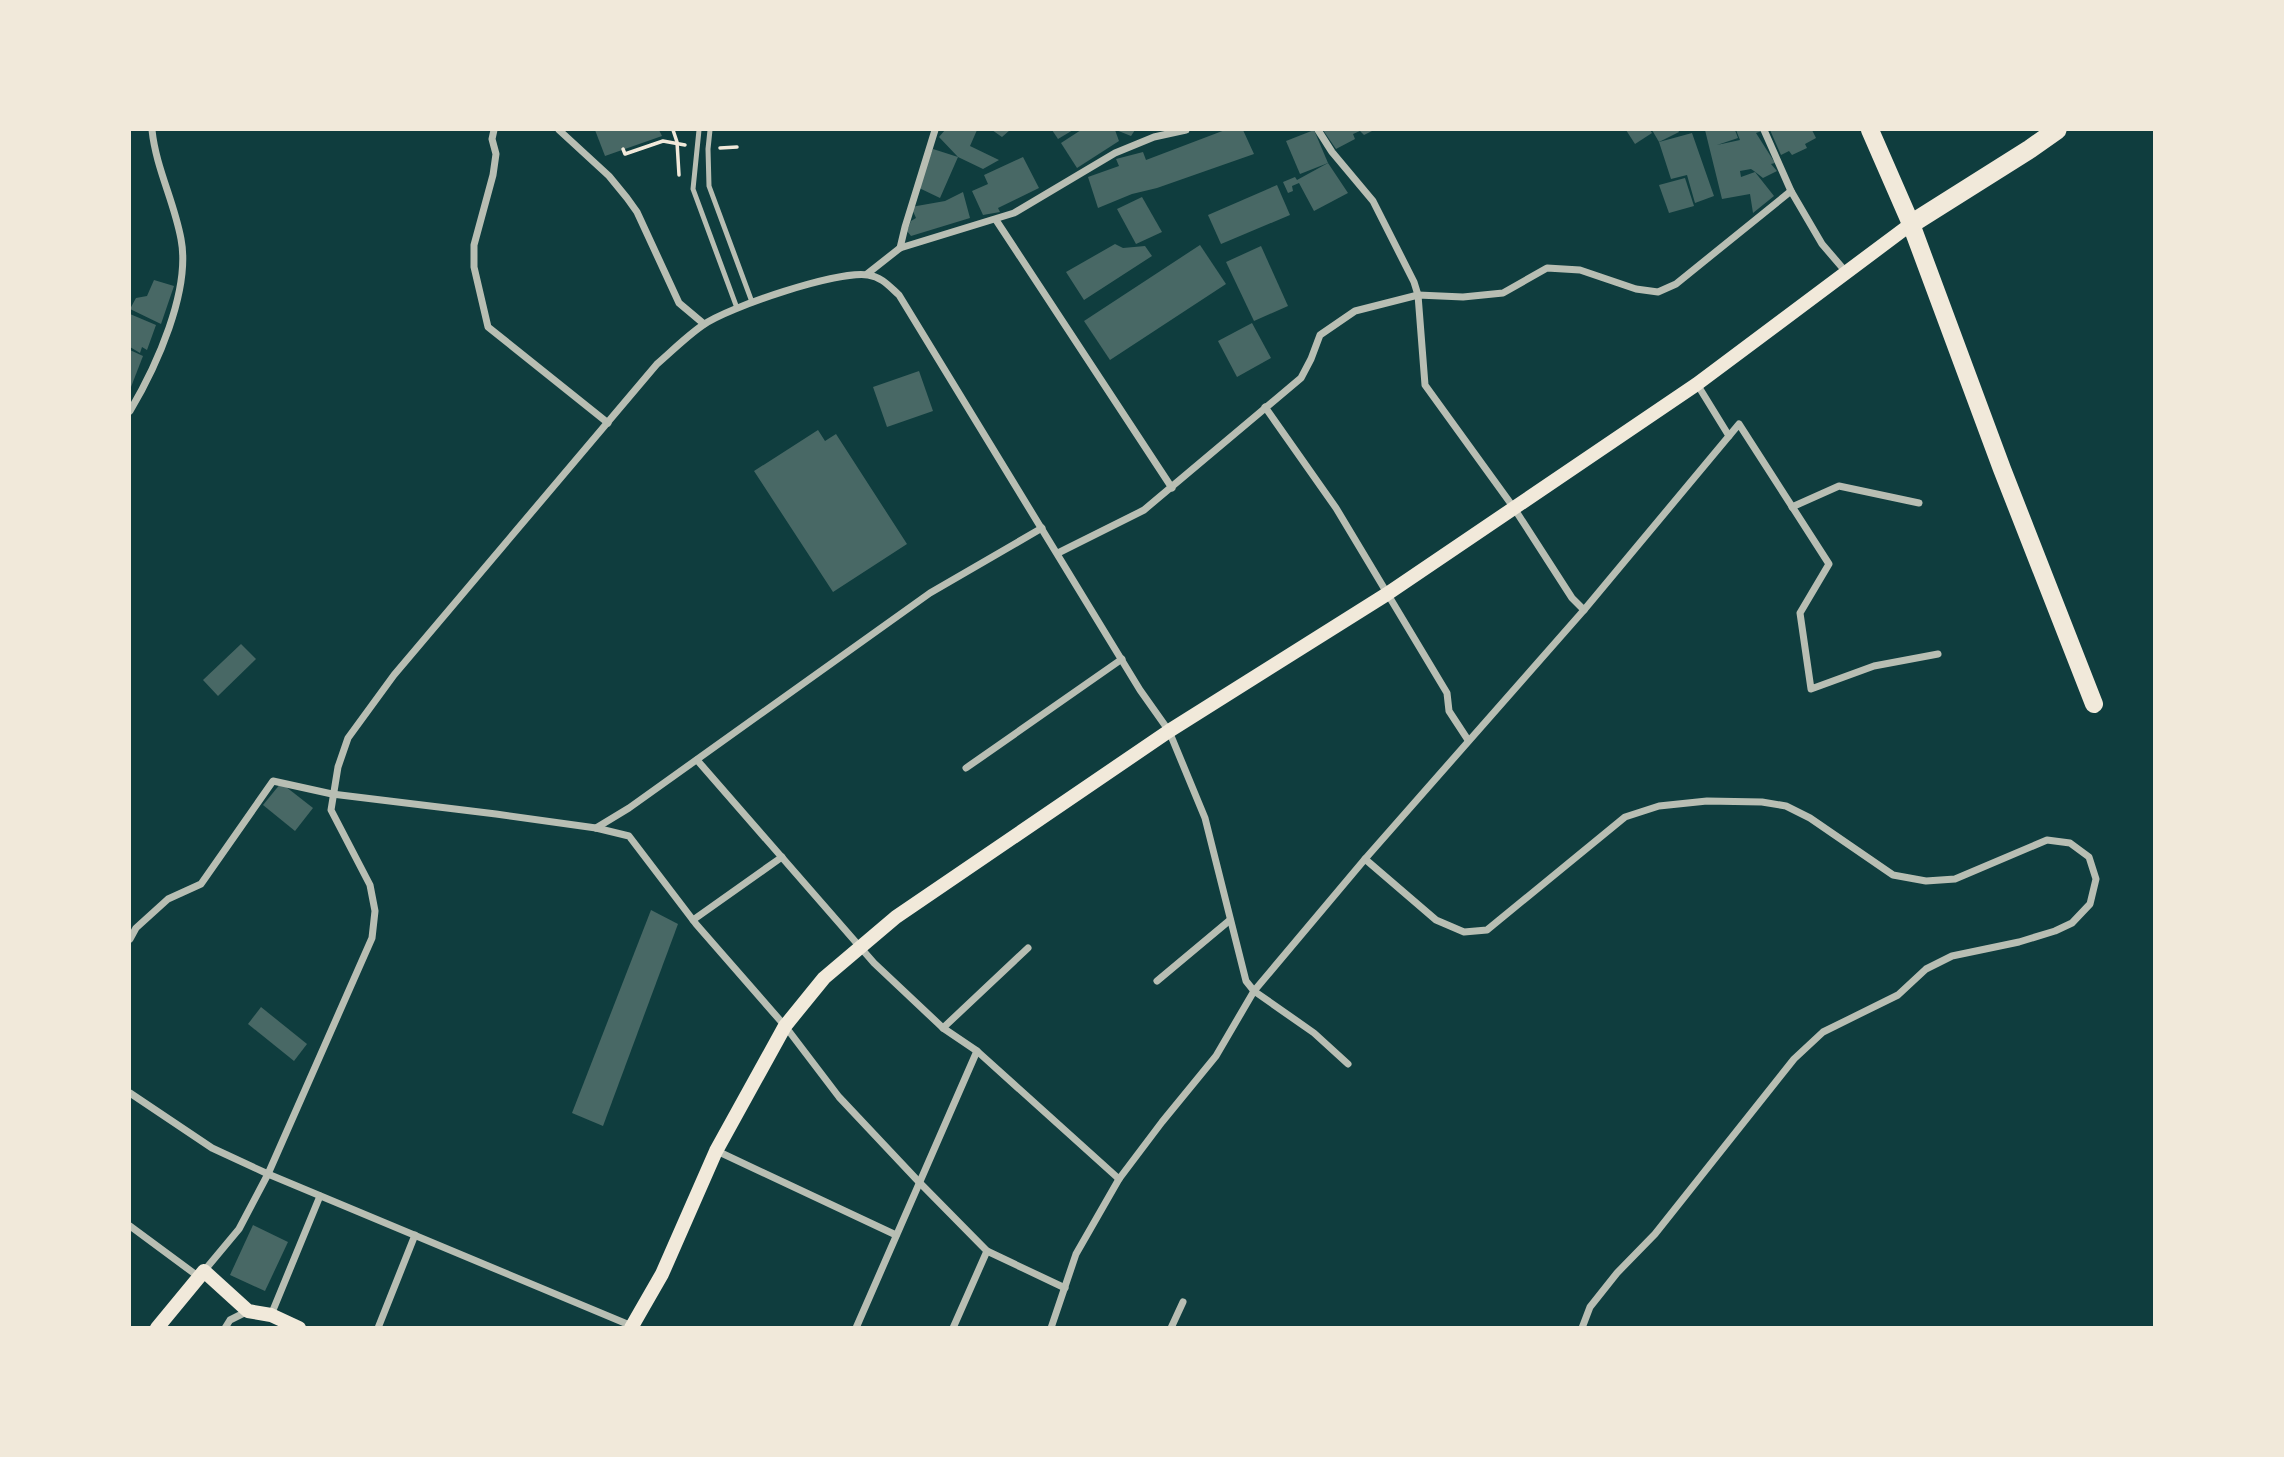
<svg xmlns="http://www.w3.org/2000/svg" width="2284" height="1457" font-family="Lato,sans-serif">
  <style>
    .building { fill: #486865 }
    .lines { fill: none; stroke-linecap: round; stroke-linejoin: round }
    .path { stroke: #f1e9da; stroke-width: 3.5 }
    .service { stroke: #b8beb3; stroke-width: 5 }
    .minor { stroke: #b8beb3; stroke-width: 7 }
    .secondary { stroke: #f1e9da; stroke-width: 14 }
    .trunk { stroke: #f1e9da; stroke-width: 18 }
    .motorway { stroke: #f1e9da; stroke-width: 19 }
  </style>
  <rect width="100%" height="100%" fill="#0f3d3e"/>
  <g class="building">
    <path d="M595,130h64l3,6 -57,20z"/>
    <path d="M945,130h32l-7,16 29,14 -16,9 -25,-12 -18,41 -23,-11 16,-38 25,8 -19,-20z"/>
    <path d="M992,130h18l-8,7z"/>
    <path d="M1052,130h21l-15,9z"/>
    <path d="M1081,130h34l4,11 -42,27 -16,-25z"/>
    <path d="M1116,130h19l-4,6z"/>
    <path d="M1225,130h18l11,24 -97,34 -25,6 -34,14 -10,-31 31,-11 -3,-7 27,-7 3,8z"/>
    <path d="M1314,130l14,33 -28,11 -14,-33z"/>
    <path d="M1323,130h51l-10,5 -4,-4 -7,3 2,5 -19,10z"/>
    <path d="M1626,130h24l2,3 -17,11z"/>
    <path d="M1652,130h26l1,2 -20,10z"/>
    <path d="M1705,130h30l3,8 -21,7 23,-5 -4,-10h29l-9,3 19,30 -4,1 6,7 -14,7 -9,-7 -3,-2 -11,2 1,6 14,-5 19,24 -21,17 -3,-19 -28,5z"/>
    <path d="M1770,130h42l4,8 -11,6 2,4 -15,7 -3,-4 -8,4z"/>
    <path d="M1692,133l22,63 -19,7 -8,-28 -16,4 -12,-37z"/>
    <path d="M1023,157l16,31 -41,20 2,4 -17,3 -11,-24 16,-7 -4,-9z"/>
    <path d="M1328,163l20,30 -34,18 -15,-28 -7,3 1,5 -5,2 -5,-11 12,-5 2,3z"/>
    <path d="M1685,178l9,28 -25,7 -10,-28z"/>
    <path d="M1277,185l13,30 -69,29 -13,-29z"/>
    <path d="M963,192l7,26 -59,18 -4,-5 4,-10 5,-3 -5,-11 34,-6z"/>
    <path d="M1142,197l20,35 -26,12 -19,-35z"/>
    <path d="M1115,244l8,4 22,-2 7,10 -68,44 -18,-28z"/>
    <path d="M1200,245l26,39 -116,76 -26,-39z"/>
    <path d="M1261,246l27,60 -34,15 -28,-59z"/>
    <path d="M154,280l20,6 -13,38 -31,-15 6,-11 11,-2z"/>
    <path d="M130,314l26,11 -9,25 -5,-3 -2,6 -10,-6z"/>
    <path d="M1252,323l19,35 -34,19 -19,-36z"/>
    <path d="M130,350l13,6 -12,31 -1,-1z"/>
    <path d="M919,371l14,40 -46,16 -14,-40z"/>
    <path d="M818,430l7,11 11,-7 71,110 -74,48 -79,-121z"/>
    <path d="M241,644l15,15 -38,37 -15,-16z"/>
    <path d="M281,783l32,25 -18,23 -32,-26z"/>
    <path d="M651,910l27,14 -75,202 -31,-13z"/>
    <path d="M261,1007l46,37 -13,17 -46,-37z"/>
    <path d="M253,1225l35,17 -23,49 -35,-16z"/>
  </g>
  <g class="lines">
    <g class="path">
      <path d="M673,130l4,12 2,33"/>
      <path d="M720,148l17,-1"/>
      <path d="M623,149l2,5 38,-13 22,4"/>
    </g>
    <g class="service">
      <path d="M699,130l-6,59 44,119"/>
      <path d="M710,130l-2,19 1,37 43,116"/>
    </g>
    <g class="minor">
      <path d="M494,130l-2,9 4,15 -3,21 -19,70v22l14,60 120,96"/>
      <path d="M559,130l50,46 18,22 10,14 42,91 25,21"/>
      <path d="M1318,130l14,22 41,49 41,81 4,13 7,90 89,123 58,90 12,12"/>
      <path d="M1764,130l27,61 31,53 24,28"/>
      <path d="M996,220l176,268"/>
      <path d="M900,248l5,-21 30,-97"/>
      <path d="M867,274l33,-26 114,-35 101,-60 39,-16 32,-7"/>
      <path d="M1265,407l71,101 111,185 2,18 19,29"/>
      <path d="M130,411c26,-44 61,-120 51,-172 -7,-38 -25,-71 -29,-109"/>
      <path d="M1729,436l10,-12 90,140 -29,49 11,76 63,-23 64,-12"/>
      <path d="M1792,507l47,-21 80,17"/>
      <path d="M1058,553l86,-43 157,-132 10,-19 9,-24 35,-24 63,-16 45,2 40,-4 44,-25 33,2 56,19 22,3 18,-8 115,-93"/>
      <path d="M697,760l177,203 69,65 34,23 142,128"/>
      <path d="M966,768l156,-109"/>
      <path d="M596,828l33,-20 301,-215 112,-65"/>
      <path d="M1365,859l71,61 28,12 23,-2 138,-113 34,-11 48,-5 55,1 24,4 24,12 83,57 33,6 29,-2 92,-39 23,3 19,14 7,22 -6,25 -18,19 -17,8 -36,11 -67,14 -26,13 -28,26 -75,37 -29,27 -139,175 -38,39 -27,34 -8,21"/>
      <path d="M693,920l89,-63"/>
      <path d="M130,939l6,-11 32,-29 33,-15 72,-103 59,13 164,20 100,14 33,8 67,88 89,102 54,71 80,85 68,69 78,37"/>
      <path d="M1157,981l73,-61"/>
      <path d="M943,1028l85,-80"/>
      <path d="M130,1093l82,55 56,26 364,152"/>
      <path d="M717,1151l179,84"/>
      <path d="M130,1226l69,51"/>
      <path d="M204,1271l35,-42 29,-55 104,-236 3,-27 -5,-26 -39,-75 7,-43 10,-29 46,-63 263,-311c15,-13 30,-28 46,-39 25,-18 136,-55 165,-50 14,2 21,11 31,20l241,395 29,41 36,87 41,163 8,10 60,42 34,31"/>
      <path d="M271,1315l49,-119"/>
      <path d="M225,1328l5,-8 18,-9"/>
      <path d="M378,1328l37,-93"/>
      <path d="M856,1328l121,-277"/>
      <path d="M953,1328l34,-77"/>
      <path d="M1051,1328l25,-74 43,-75 43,-57 54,-66 38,-65 111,-132 219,-249 145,-174 -32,-52"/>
      <path d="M1171,1328l12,-26"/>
    </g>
    <g class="secondary">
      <path d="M157,1328l47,-57 44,40 23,4 28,13"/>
      <path d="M631,1328l31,-54 54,-123 69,-125 39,-48 72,-61 273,-186 218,-137 127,-86 183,-124 214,-160"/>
    </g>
    <path class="trunk" d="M1870,130l41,94 91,245 92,235"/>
    <path class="motorway" d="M1911,224l119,-75 27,-19"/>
  </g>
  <rect width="2284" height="1457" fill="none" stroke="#f1e9da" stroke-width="262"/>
</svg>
